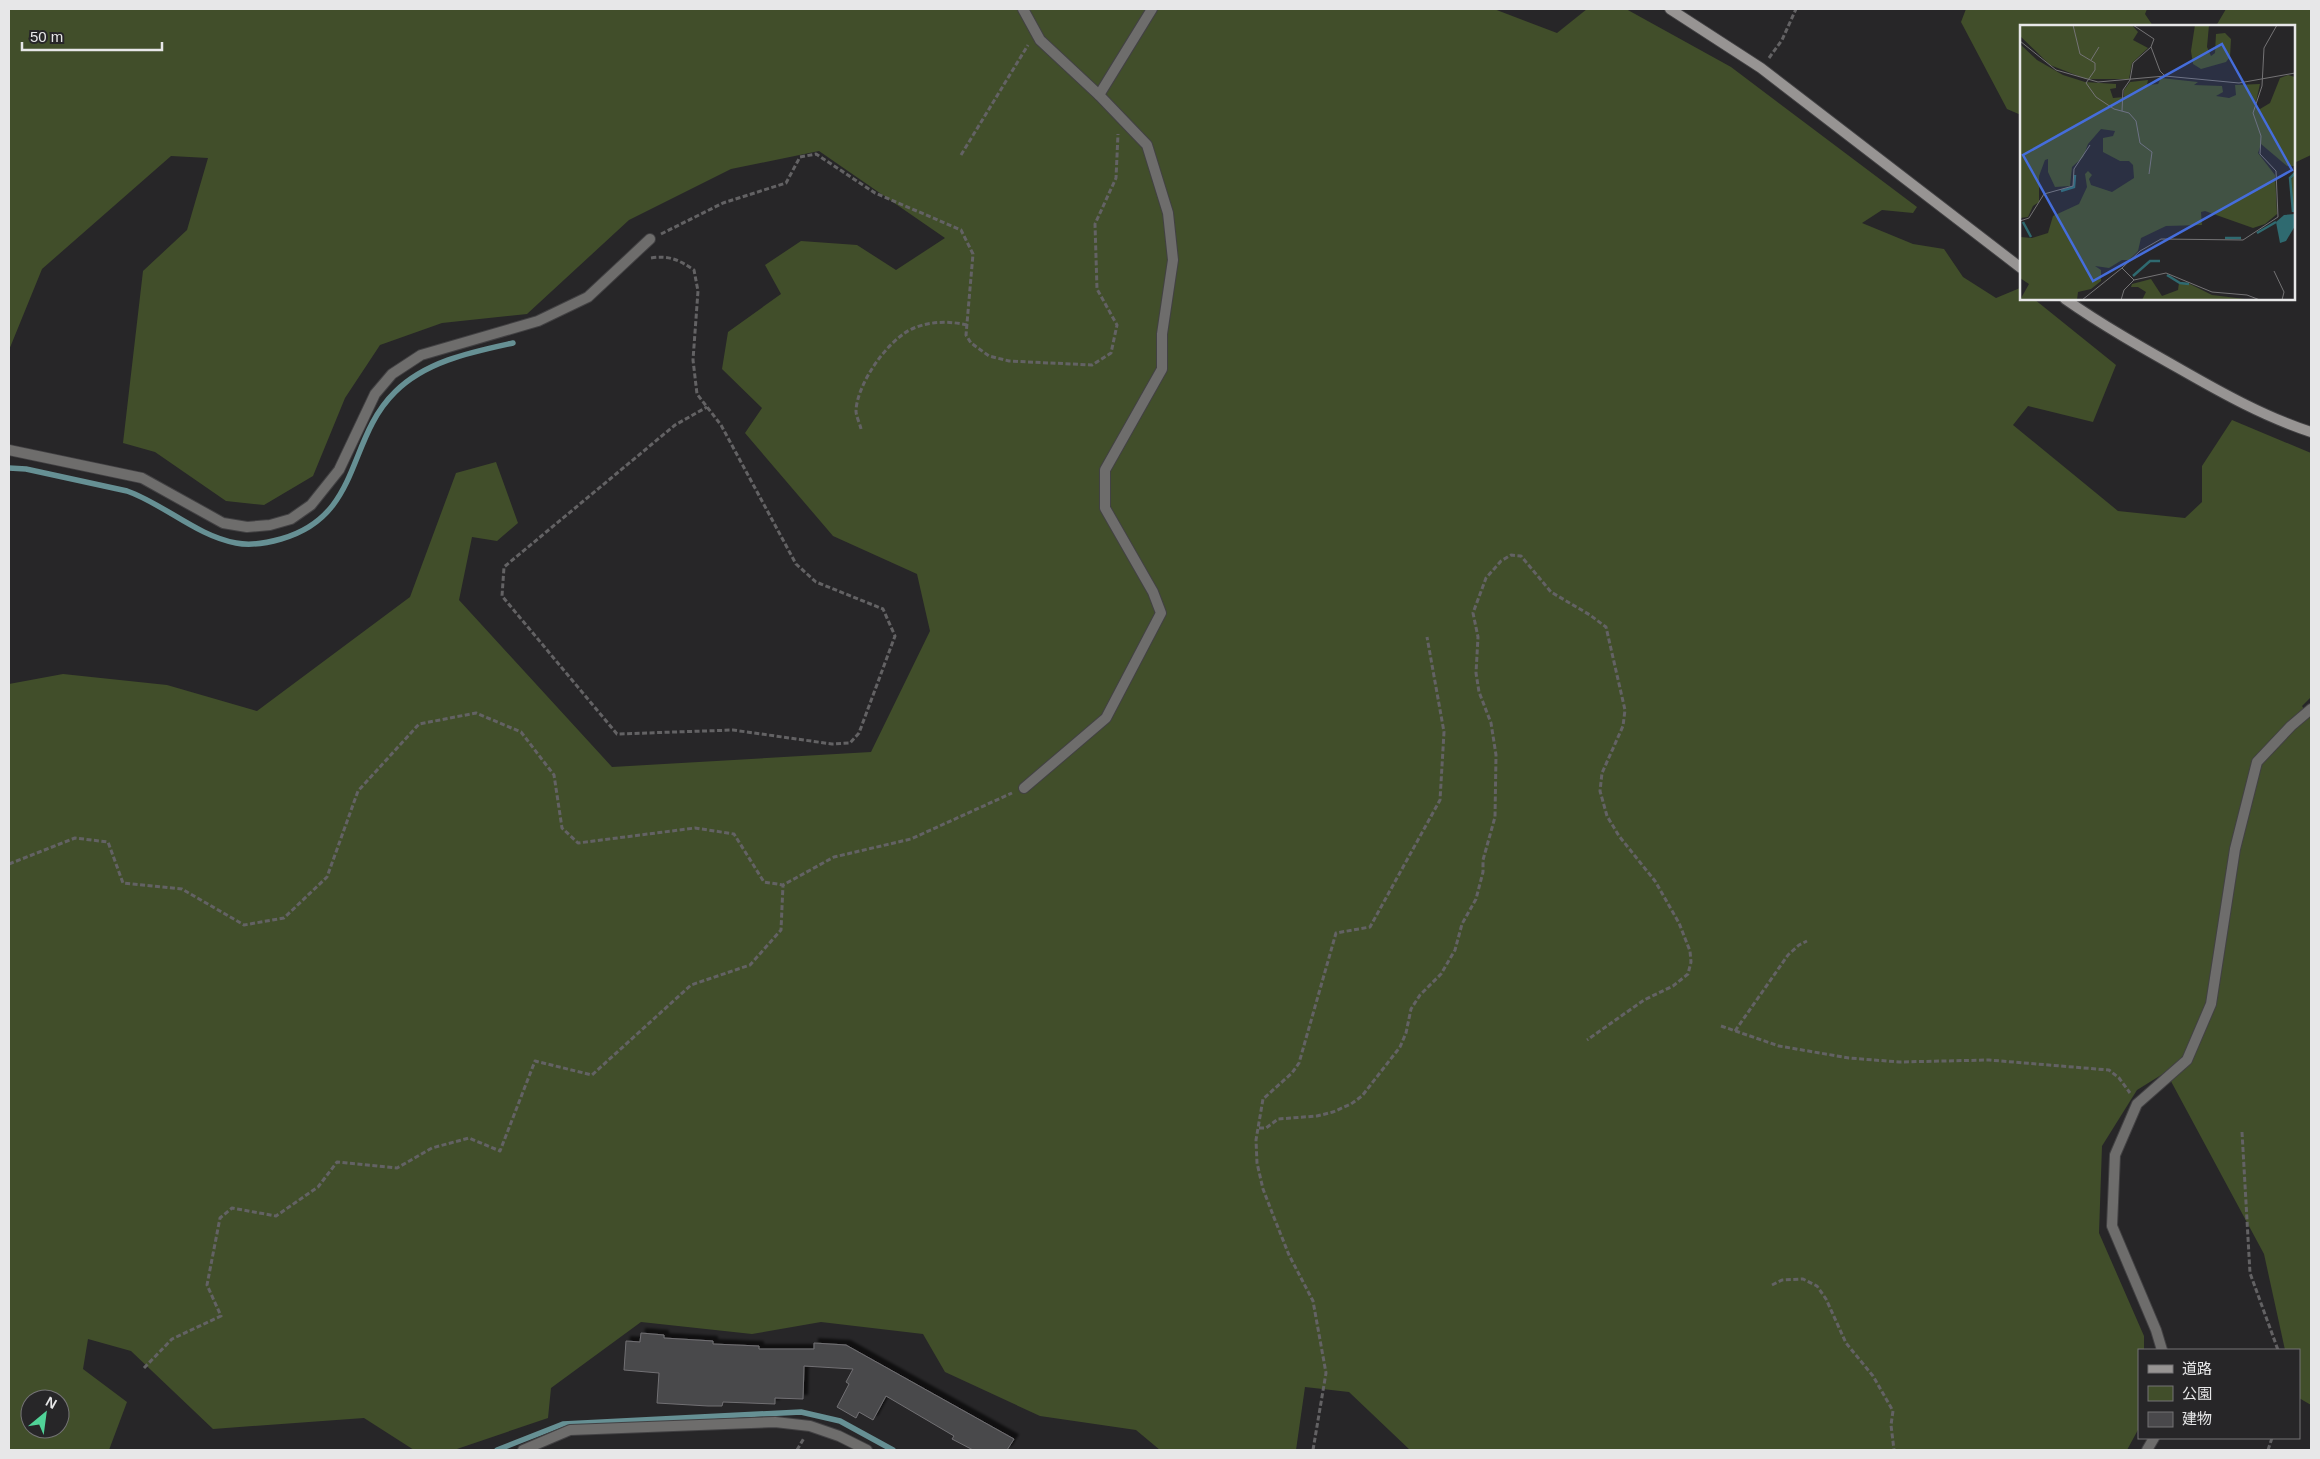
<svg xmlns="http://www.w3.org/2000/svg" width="2320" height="1459" font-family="Arial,'Noto Sans JP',sans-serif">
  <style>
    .green { fill: #414e2a; fill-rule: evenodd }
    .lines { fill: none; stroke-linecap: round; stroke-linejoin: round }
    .stream { stroke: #669094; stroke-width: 5.5 }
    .building { fill: #49484b; stroke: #717073; filter: url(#shadow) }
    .street-casing { stroke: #424143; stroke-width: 12 }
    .secondary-casing { stroke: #424143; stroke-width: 12 }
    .path { stroke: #636264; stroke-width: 3; stroke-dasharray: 5 2.5; stroke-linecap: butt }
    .street { stroke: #6e6d6c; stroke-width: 10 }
    .secondary { stroke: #979493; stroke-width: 10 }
    .inset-river { fill: none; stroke: #2f6a70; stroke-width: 2.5 }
    .inset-road { fill: none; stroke: #747375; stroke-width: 1 }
    .view { fill: #456ddb; fill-opacity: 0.15; stroke: #456ddb; stroke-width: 2.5 }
    .inset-edge { fill: none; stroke: #e7e7e8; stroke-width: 2.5 }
  </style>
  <defs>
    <filter id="shadow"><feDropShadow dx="4.5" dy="-4.5" stdDeviation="1" flood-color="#0009"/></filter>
  </defs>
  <rect width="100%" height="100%" fill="#272628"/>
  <g class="green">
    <path d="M9,9h1485l63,24 30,-24h39l105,58 186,140 -4,6 -31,-3 -20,13 51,21 31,5 19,28 33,21 24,-10 1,11h13l82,66 -23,57 -65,-16 -15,19 105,86 67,7 17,-16v-36l30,-46 79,33v244l-9,9 9,14v685l-12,-7v-48h-14l-21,-96 -98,-182 -29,18 -35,56 -3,87 45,103v14h-5v78l-12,22h-717l-61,-58 -44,-5 -9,63h-136l-24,-20 -96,-14 -95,-44 -22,-38 -102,-12 -69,12 -111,-12 -90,66 -3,30 -94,32h-40l-50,-32 -151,11 -82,-78 -43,-12 -5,30 44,33 -18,48h-100v-766l54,-10 104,11 90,26 153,-114 46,-124 40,-11 22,61 -21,18 -25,-4 -13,63 153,167 259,-15 59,-121 -13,-57 -84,-38 -88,-103 17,-25 -40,-39 6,-37 53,-38 -16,-29 36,-24 56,4 39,25 49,-32 -126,-87 -88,18 -102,51 -102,94 -85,9 -62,22 -35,53 -32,78 -49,29 -38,-4 -71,-49 -32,-9 20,-172 44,-41 21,-72 -37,-2 -129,113 -33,81zM30,1399h30v30h-30z"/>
    <path d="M1966,9h181l-2,5 8,12h-132v89l-14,-6 -46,-87z"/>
    <path d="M2226,9h85v146l-17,8v-137h-78z"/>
  </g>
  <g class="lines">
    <g class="stream">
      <path d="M9,468l17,1 101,22c37,13 70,45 109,52 15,3 31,0 45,-4 81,-23 65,-99 114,-147 31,-31 77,-40 118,-49"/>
      <path d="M497,1450l66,-26 238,-12 39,9 53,29"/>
    </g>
  </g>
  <path class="building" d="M641,1333l23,2v3l49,3v3l46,2v3h55v-6l32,2 168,94 -7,11h-34l-21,-11 2,-3 -68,-40 -13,24 -14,-8 -3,6 -19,-11 12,-23 -3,-2 7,-13 -49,-3 -1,33 -28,-1v6l-52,-2 -1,4h-14l-51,-3 2,-30 -35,-3 2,-29 14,1z"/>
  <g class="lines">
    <g class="street-casing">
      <g id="street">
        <path d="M1023,9l17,31 59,55 48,50 21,68 5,47 -11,74v35l-57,101v38l48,84 8,21 -55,105 -82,70"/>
        <path d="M1099,95l53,-86"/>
        <path d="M9,450l133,28 81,45 24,4 23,-2 21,-6 20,-14 28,-35 36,-76 17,-20 29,-19 117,-34 50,-24 62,-58"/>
        <path d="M2162,1350l-6,-20 -44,-104 3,-71 22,-51 50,-44 24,-56 24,-155 22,-87 34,-36 20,-17"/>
        <path d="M523,1450l47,-20 205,-8 35,4 29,10 28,14"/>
        <path d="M2147,1450l7,-12"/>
      </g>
    </g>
    <g class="secondary-casing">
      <g id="secondary">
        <path d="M1670,9l91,59 260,200"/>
        <path d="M2065,299c37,26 76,48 115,70 42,24 85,48 131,63"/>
      </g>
    </g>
    <g class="path">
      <path d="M1769,58l13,-18 14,-31"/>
      <path d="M961,155l67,-110"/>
      <path d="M661,234l62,-31 63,-20 14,-26 16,-3 59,39 86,37 12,24 -7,81 5,8 18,13 20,5 83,4 19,-12 6,-28 -20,-36 -2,-65 21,-46 2,-44"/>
      <path d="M651,258c18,-3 28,2 43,12l4,21 -5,69 4,34 24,31 75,139 20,18 67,27 12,27 -36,97 -9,10 -18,1 -99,-14 -116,4 -115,-138 2,-29 171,-142 32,-18"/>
      <path d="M861,429c-1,-5 -5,-13 -5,-18 1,-28 33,-73 58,-83 17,-7 36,-7 53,-3"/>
      <path d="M9,864l66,-26 33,4 15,41 59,6 62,36 40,-7 43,-41 31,-86 61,-67 57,-11 45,19 33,43 8,53 16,15 117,-15 39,6 30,48 19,3 51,-28 77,-18 101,-46"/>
      <path d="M1721,1026l58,20 70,12 50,4 90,-2 120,10 10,8 11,15"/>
      <path d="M1735,1031l53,-76 11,-10 8,-4"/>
      <path d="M1259,1128h7l12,-9 39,-3 16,-4 18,-8 11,-8 38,-49 6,-14 5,-24 9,-14 21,-21 14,-24 7,-26 14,-25 7,-27v-12l12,-43 1,-62 -5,-32 -12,-31 -3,-19 2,-36 -5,-24 13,-35 15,-17 10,-6 10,1 30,36 39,23 16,12 19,83 -2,16 -21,47 -2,18 7,25 12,20 36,45 24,42 11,28 1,11 -3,12 -15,12 -29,14 -57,40"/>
      <path d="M2242,1132l8,141 28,77"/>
      <path d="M1772,1285l10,-5 21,-1 14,7 9,13 20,44 27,33 20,35 -2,14 3,25"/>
      <path d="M144,1368l28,-29 49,-23 -14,-31 13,-67 12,-10 44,8 42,-29 19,-25 60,6 35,-20 37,-10 31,13 35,-90 57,14 99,-90 59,-20 31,-35 2,-45"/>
      <path d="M797,1450l7,-12"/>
      <path d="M1313,1450l13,-77 -13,-72 -24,-46 -16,-40 -10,-26 -6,-26 -1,-23 7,-41 29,-26 7,-10 37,-130 34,-6 70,-127 4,-68 -17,-95"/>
      <path d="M2268,1450l4,-12"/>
    </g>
    <use href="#street" class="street"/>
    <use href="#secondary" class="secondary"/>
  </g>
  <g transform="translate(2020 25)">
    <rect width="275" height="275" fill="#272628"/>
    <path d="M0,0h112l6,7 -5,8 15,8 -16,15 -3,16h-43l-36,-14 -30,-29zM175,0h14l-2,22 4,9 4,-3 1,-19 9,-1 6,6 -1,18 -4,5 -25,7 -8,-5 -2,-13zM0,19l17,16 26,15 22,7 31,2v4l-6,1 3,9 11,-1v-7l6,-8 18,-2 -1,5 11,-1 3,-6 37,4 -4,3 28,1 1,6 -7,4 13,2 7,-3 -1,-10 25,-1 -5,22 5,3 10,-6 10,-25 8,-3 7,2v89h-8l-26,-22 -3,9 17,22 2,39 -12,10 -12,4 -48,-17 -4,1 1,13 -36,1 -25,12 -3,13 -9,9h-7l-13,8 -14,-2 6,4v11l-10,8 -13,3 -1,8h-57l9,-16 -9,-6v-41l12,1 16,-5 5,-17 26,-12 8,-17 -2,-13 3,-3 4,4 -3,4 2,6 21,7 22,-14 -1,-13 -4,-4h-9l-17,-9v-14l10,-2 2,-5 -14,-2 -13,15 -5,13 -11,10 -2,19 -15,1 -7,-15v-13l-3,1 -6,16v26l-6,4 -5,11 -8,1zM275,149v38l-4,-12v-21zM131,254l11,17 16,-6 1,-7 11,1 22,11 41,5h-111l4,-8 -8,-5h-7l1,-3z" fill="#414e2a"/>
    <path d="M275,189v12l-9,15 -6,2 -4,-21 8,-7z" fill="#2f6a70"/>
    <path class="inset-river" d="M41,166l13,-4 1,-12M273,187l-3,-34 5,-5M3,197l8,15M237,208l19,-11M205,213h16M147,250l13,8 9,1M113,251l17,-15h10"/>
    <path class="inset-road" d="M53,0l7,29 15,9v7l-9,13 10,14 18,12 15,4 7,8 4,22 12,9 -3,22M0,16l36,29 42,12 67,-6 74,7 56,-10M131,22l9,24 5,5M71,35l8,-13M102,86l1,-21 7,-10 3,-17 18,-16 3,-8 -21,-14M0,196l9,-3 15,-24 29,-8 1,-17 16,-24M102,243l18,-17 21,-12 82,1 35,-23 -2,-46 -16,-17 1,-18 -8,-23 9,-27 2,-38 13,-23M254,246l10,21 -2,8M62,275l40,-32 12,12 32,-7 46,19 35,3 13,5M101,275l3,-10 10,-10"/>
    <path class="view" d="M202,19l70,126 -199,111 -70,-126z"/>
    <rect width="275" height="275" class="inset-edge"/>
  </g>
  <rect width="2320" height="1459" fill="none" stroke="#e7e7e8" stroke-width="20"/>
  <rect x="2138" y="1349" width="162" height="90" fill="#272628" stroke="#747375"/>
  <rect x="2148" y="1365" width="25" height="8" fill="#979493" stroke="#747375"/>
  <text x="2182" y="1374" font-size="15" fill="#e7e7e8">道路</text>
  <rect x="2148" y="1386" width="25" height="15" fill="#414e2a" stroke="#747375"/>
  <text x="2182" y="1399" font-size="15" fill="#e7e7e8">公園</text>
  <rect x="2148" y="1412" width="25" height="15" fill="#49484b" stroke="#747375"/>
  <text x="2182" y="1424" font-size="15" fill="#e7e7e8">建物</text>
  <g transform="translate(45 1414) rotate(29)"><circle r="24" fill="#272628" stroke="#747375"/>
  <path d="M0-4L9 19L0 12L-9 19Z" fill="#51d398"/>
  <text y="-8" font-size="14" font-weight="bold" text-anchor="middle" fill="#e7e7e8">N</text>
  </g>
  <path d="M22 42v8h140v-8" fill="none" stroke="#e7e7e8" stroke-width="2.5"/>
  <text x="30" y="42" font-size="15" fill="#e7e7e8" stroke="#272628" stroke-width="4" paint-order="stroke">50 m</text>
</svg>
